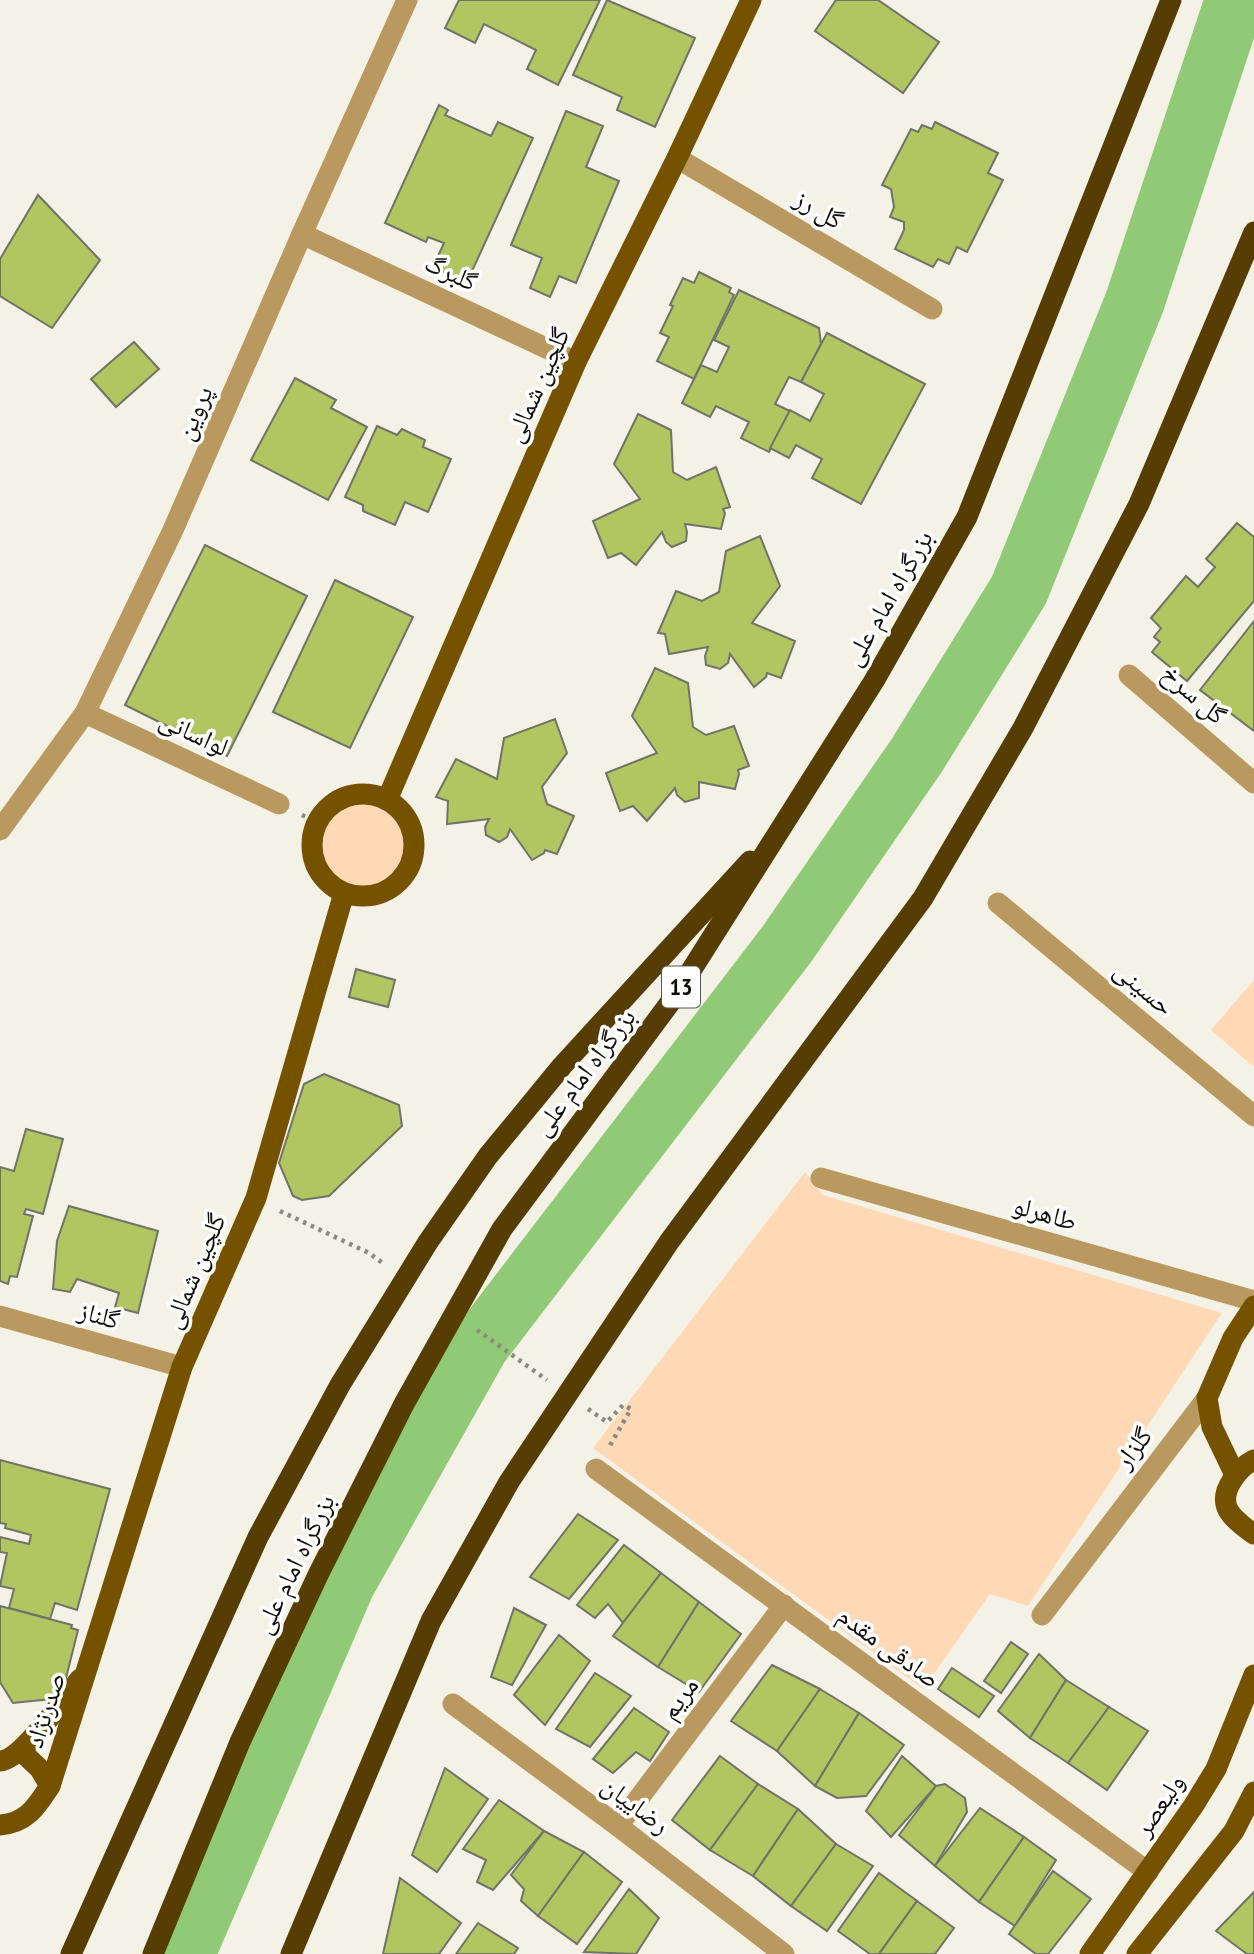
<svg xmlns="http://www.w3.org/2000/svg" width="1254" height="1954" font-family="'PT Sans Narrow','Noto Naskh Arabic',sans-serif">
  <style>
    .green { fill: #ffd8b6 }
    .lines { fill: none; stroke-linecap: round; stroke-linejoin: round }
    .river { stroke: #91ca76; stroke-width: 60 }
    .building { fill: #b3c560; stroke: #707368; stroke-width: 2 }
    .path { stroke: #8b8a81; stroke-width: 4.5; stroke-dasharray: 3.5 5; stroke-linecap: butt }
    .minor { stroke: #b9995f; stroke-width: 21 }
    .major { stroke: #755200; stroke-width: 21 }
    .highway { stroke: #563d04; stroke-width: 21 }
    .labels { text-anchor: middle; stroke-width: 7; stroke-linejoin: round; paint-order: stroke }
    .shield { fill: #fff; stroke: #565653; stroke-width: 2 }
    .shield-label { font-size: 24px; font-weight: bold; fill: #0e0d09 }
    .street-label { font-size: 26px; fill: #0e0d09; stroke: #fff }
  </style>
  <rect width="100%" height="100%" fill="#f4f2e6"/>
  <g class="green">
    <circle cx="363" cy="845" r="42"/>
    <path d="M1254,980v87l-43,-37z"/>
    <path d="M805,1172l18,23 399,118 -194,293 -38,-12 -67,95 -330,-241z"/>
  </g>
  <g class="lines">
    <path class="river" d="M185,1954l160,-370 134,-238 308,-402 130,-189 102,-165 116,-289 100,-301"/>
  </g>
  <g class="building">
    <path d="M459,0h141l-42,85 -31,-16 9,-19 -52,-26 -9,19 -30,-15z"/>
    <path d="M607,0l88,38 -40,89 -38,-17 5,-13 -49,-22z"/>
    <path d="M836,0h42l61,42 -36,51 -88,-62z"/>
    <path d="M439,105l9,5 -3,5 46,21 7,-14 35,16 -66,144 -34,-15 11,-24 -16,-6 -2,5 -41,-19z"/>
    <path d="M566,111l37,15 -17,41 33,14 -43,102 -17,-7 -9,21 -20,-9 12,-30 -31,-13z"/>
    <path d="M935,122l63,31 -10,20 15,7 -36,72 -10,-5 -8,17 -11,-5 -5,8 -38,-18 9,-19v-8l-14,-5 4,-10 -3,-18 -9,-4 29,-56 7,3 4,-7 10,4z"/>
    <path d="M38,195l62,65 -48,68 -52,-32v-37z"/>
    <path d="M699,272l32,16 -2,4 5,3 -40,84 -37,-18 12,-24 -9,-4 13,-27 -3,-1 13,-27 11,5z"/>
    <path d="M739,290l80,38 2,16 -20,38 -12,-5 -14,27 15,7 -21,41 -28,-14 8,-16 -33,-16 -6,11 -28,-14 19,-38 16,7 12,-25 -15,-7z"/>
    <path d="M827,333l98,51 -64,120 -49,-26 10,-19 -26,-14 -7,13 -19,-10 20,-38 20,11 14,-27 -23,-12z"/>
    <path d="M134,342l25,27 -43,38 -25,-28z"/>
    <path d="M295,378l41,22 -5,8 36,19 -39,73 -77,-40z"/>
    <path d="M638,414l33,16 2,42 14,8 29,-13 14,40 -7,2 2,4 -4,16 -36,-5 2,8 -1,9 -14,6 -6,-5 -4,-10 -26,33 -15,-12 -13,5 -15,-37 47,-22 -26,-35z"/>
    <path d="M377,426l20,9 5,-6 23,11 -2,7 28,12 -23,53 -23,-10 -10,23 -32,-14v-6l-18,-8z"/>
    <path d="M1237,523l17,14v64l-67,80 -35,-29 8,-10 -6,-5 7,-9 -10,-10 35,-42 12,11 17,-20 -9,-8z"/>
    <path d="M760,536l20,50 -28,37 43,18 -14,37 -14,-5 -1,4 -12,10 -24,-33 -2,9 -8,6 -14,-4 -1,-9 3,-9 -39,7 -4,-20 -7,-1 18,-42 26,10 17,-9 7,-41z"/>
    <path d="M205,545l102,51 -80,160 -102,-51z"/>
    <path d="M335,580l78,37 -63,131 -77,-36z"/>
    <path d="M1254,621v110l-54,-41z"/>
    <path d="M655,668l33,15 5,44 13,8 28,-9 15,40 -11,4 1,4 -4,15 -36,-7v16l-14,4 -8,-7 -2,-7 -28,33 -14,-15 -13,5 -14,-38 51,-20 -25,-37z"/>
    <path d="M555,719l12,34 -25,34 5,17 27,12 -17,38 -12,-4 -1,3 -12,7 -22,-31 -3,8 -8,5 -13,-7 -1,-8 4,-8 -42,5 1,-23 -12,-4 20,-38 41,20 7,-41z"/>
    <path d="M356,969l39,11 -7,27 -39,-10z"/>
    <path d="M324,1074l75,31 3,21 -73,70 -27,4 -9,-4 -14,-33 25,-79z"/>
    <path d="M26,1129l37,10 -20,75 -17,-5 -2,5 9,2 -16,61 -7,-1 -2,8 -8,-3v-114l14,4z"/>
    <path d="M69,1206l89,25 -20,82 -23,-6 4,-14 -42,-14 -7,13 -17,-3 4,-48z"/>
    <path d="M0,1460l110,29 -33,121 -22,-7 -5,16 -41,-11 5,-19 -14,-3 7,-33 -7,-1v-15l29,7 2,-9 -26,-7 1,-4 -6,-1z"/>
    <path d="M578,1514l40,26 -49,59 -39,-22z"/>
    <path d="M624,1545l37,28 -38,50 -15,-19 -13,14 -18,-13z"/>
    <path d="M661,1573l38,29 -41,65 -45,-31z"/>
    <path d="M699,1602l42,32 -42,58 -41,-25z"/>
    <path d="M0,1606l72,19 -1,3 7,2 -17,68 -48,5 -13,-21z"/>
    <path d="M514,1608l32,17 -34,60 -21,-8z"/>
    <path d="M559,1635l31,26 -45,64 -31,-30z"/>
    <path d="M1011,1642l17,12 -27,39 -17,-12z"/>
    <path d="M1039,1654l27,26 -36,58 -32,-27z"/>
    <path d="M772,1665l48,24 -43,62 -46,-30z"/>
    <path d="M952,1668l42,28 -15,21 -41,-28z"/>
    <path d="M595,1673l36,23 -41,51 -34,-18z"/>
    <path d="M1066,1680l43,27 -41,56 -38,-25z"/>
    <path d="M820,1689l39,24 -44,73 -38,-35z"/>
    <path d="M1109,1707l39,24 -41,59 -39,-27z"/>
    <path d="M634,1708l35,24 -19,29 -14,-9 -23,21 -20,-14z"/>
    <path d="M859,1713l45,32 -38,51 -29,2 -22,-12z"/>
    <path d="M720,1756l38,28 -48,66 -38,-30z"/>
    <path d="M902,1756l34,30 -45,51 -25,-26z"/>
    <path d="M445,1768l43,31 -51,73 -25,-17z"/>
    <path d="M758,1784l40,25 -45,67 -43,-26z"/>
    <path d="M945,1784l20,14 2,14 -32,54 -36,-31 37,-49z"/>
    <path d="M499,1800l45,31 -51,59 -16,-8 9,-22 -23,-11z"/>
    <path d="M980,1808l44,29 -45,65 -44,-36z"/>
    <path d="M798,1809l38,35 -45,62 -38,-30z"/>
    <path d="M544,1831l40,21 -46,64 -17,-15 3,-12 -13,-14z"/>
    <path d="M1024,1837l32,23 -41,66 -36,-24z"/>
    <path d="M836,1844l37,22 -46,65 -36,-25z"/>
    <path d="M584,1852l38,30 -45,62 -39,-28z"/>
    <path d="M1053,1871l38,28 -43,55h-12l-27,-20z"/>
    <path d="M879,1873l38,28 -38,53h-9l-32,-23z"/>
    <path d="M400,1878l61,45 -22,31h-56z"/>
    <path d="M629,1889l30,29 -23,36 -52,-2z"/>
    <path d="M1254,1892v62h-7l-31,-23z"/>
    <path d="M917,1901l37,27 -19,26h-56z"/>
    <path d="M478,1923l40,25 -4,6h-58z"/>
  </g>
  <g class="lines">
    <g class="path">
      <path d="M302,815l15,7"/>
      <path d="M280,1211l89,42 15,11"/>
      <path d="M477,1330l70,50"/>
      <path d="M588,1409l19,13 16,-17 8,4 -22,38"/>
    </g>
    <g class="minor">
      <path d="M677,158l255,151"/>
      <path d="M302,234l274,128"/>
      <path d="M1129,675l125,108"/>
      <path d="M85,713l194,91"/>
      <path d="M0,830l85,-117 88,-183 129,-296 105,-234"/>
      <path d="M998,903l256,213"/>
      <path d="M821,1178l433,123"/>
      <path d="M0,1316l182,51"/>
      <path d="M596,1469l552,403"/>
      <path d="M1042,1615l165,-217"/>
      <path d="M453,1704l165,122 166,128"/>
      <path d="M618,1826l166,-221"/>
    </g>
    <g class="major">
      <circle cx="363" cy="845" r="51"/>
      <path d="M387,800l189,-438 101,-204 74,-158"/>
      <path d="M1254,1460c-10,5 -15,10 -21,19 -18,26 -1,40 21,55"/>
      <path d="M1235,1475l-23,-48 -5,-29 26,-60 21,-32"/>
      <path d="M21,1751l19,18 10,17"/>
      <path d="M0,1761c22,-1 65,-64 80,-82"/>
      <path d="M0,1825c27,-2 37,-19 50,-39l132,-419 74,-169 88,-305"/>
      <path d="M1090,1954l104,-149 22,-36 38,-94"/>
      <path d="M1137,1954l97,-123 20,-39"/>
    </g>
    <g class="highway">
      <path d="M71,1954l187,-417 82,-152 88,-143 60,-86 74,-90 188,-205"/>
      <path d="M153,1954l87,-212 78,-167 86,-171 98,-175 173,-233 199,-315 93,-164 204,-517"/>
      <path d="M291,1954l140,-333 78,-139 160,-240 254,-344 100,-170 116,-224 115,-272"/>
    </g>
  </g>
  <g class="labels">
    <rect class="shield" x="662" y="966.5" width="38" height="41" rx="5"/>
    <g class="shield-label">
      <text x="681" y="995">13</text>
    </g>
    <g class="street-label">
      <text transform="translate(819 209) rotate(31)" y="9">گل رز</text>
      <text transform="translate(451 272) rotate(25)" y="9">گلبرگ</text>
      <text transform="translate(537 385) rotate(-66)" y="9">گلچین شمالی</text>
      <text transform="translate(194 413) rotate(-67)" y="9">پروین</text>
      <text transform="translate(888 598) rotate(-60)" y="9">بزرگراه امام علی</text>
      <text transform="translate(1194 694) rotate(41)" y="9">گل سرخ</text>
      <text transform="translate(194 733) rotate(25)" y="9">لواسانی</text>
      <text transform="translate(1144 988) rotate(40)" y="9">حسینی</text>
      <text transform="translate(584 1072) rotate(-53)" y="9">بزرگراه امام علی</text>
      <text transform="translate(1045 1213) rotate(16)" y="9">طاهرلو</text>
      <text transform="translate(194 1271) rotate(-67)" y="9">گلچین شمالی</text>
      <text transform="translate(99 1315) rotate(16)" y="9">گلناز</text>
      <text transform="translate(1133 1448) rotate(-53)" y="9">گلزار</text>
      <text transform="translate(294 1564) rotate(-64)" y="9">بزرگراه امام علی</text>
      <text transform="translate(889 1647) rotate(36)" y="9">صادقی مقدم</text>
      <text transform="translate(679 1698) rotate(-53)" y="9">مریم</text>
      <text transform="translate(45 1710) rotate(-72)" y="9">صدرنژاد</text>
      <text transform="translate(636 1805) rotate(37)" y="9">رضاییان</text>
      <text transform="translate(1159 1805) rotate(-56)" y="9">ولیعصر</text>
    </g>
  </g>
</svg>
